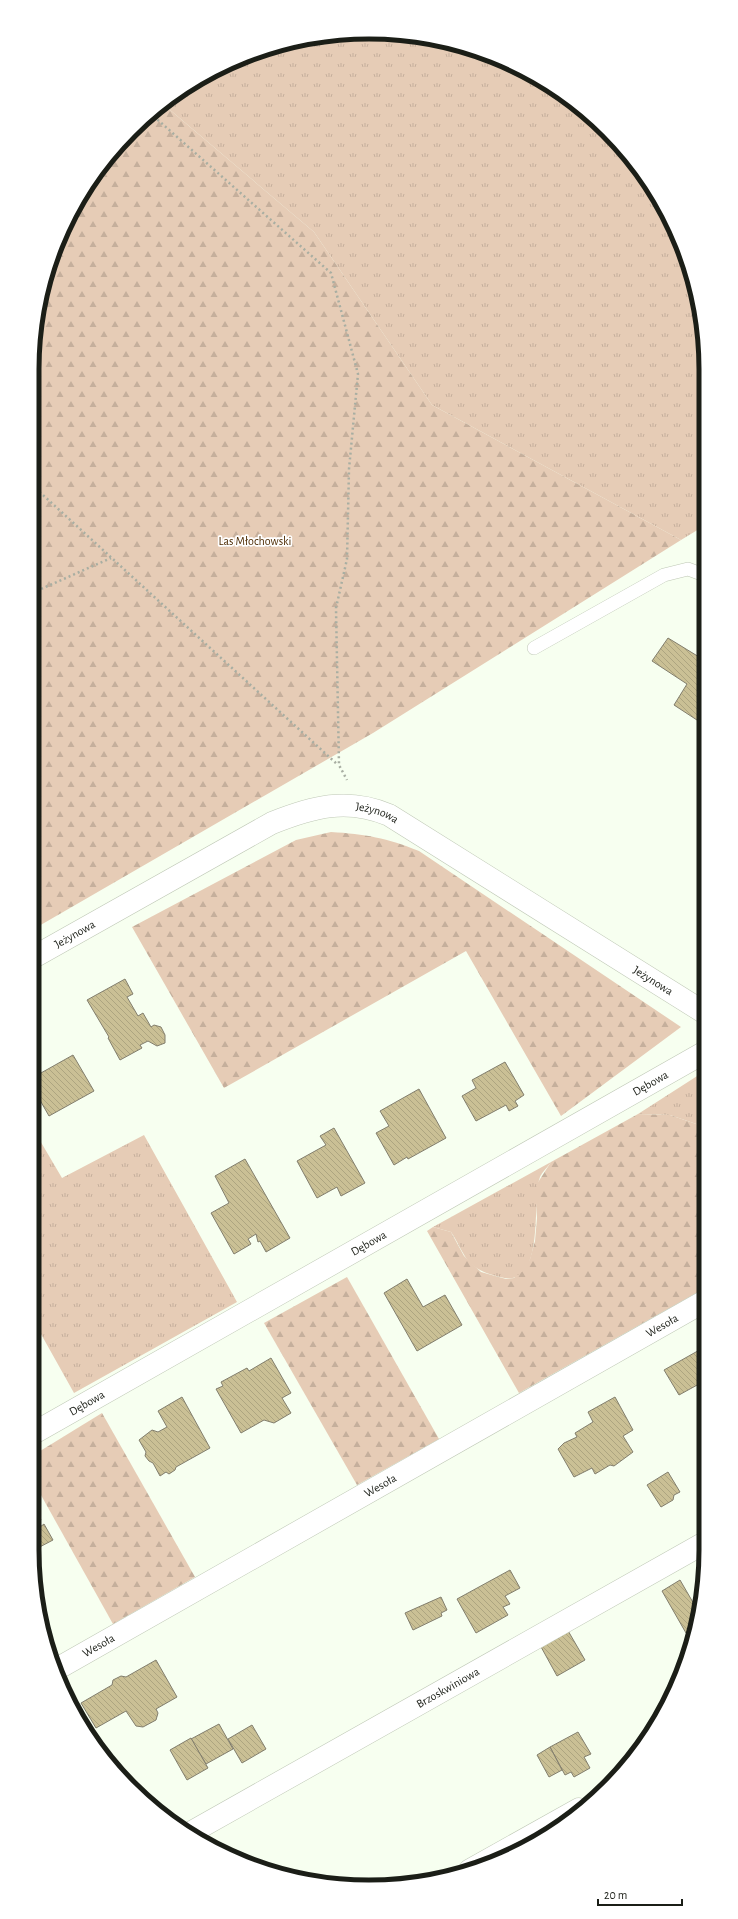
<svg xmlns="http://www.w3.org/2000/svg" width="738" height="1919" font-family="'Alegreya Sans',sans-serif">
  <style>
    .grass { fill: url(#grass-tufts) }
    .forest { fill: url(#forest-firs) }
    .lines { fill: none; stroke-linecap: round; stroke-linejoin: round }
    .stream { stroke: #7ba4a2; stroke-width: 8 }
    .building { fill: url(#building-back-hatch); stroke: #827e6d }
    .service-casing { stroke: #bfc8b6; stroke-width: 14 }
    .minor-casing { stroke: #bfc8b6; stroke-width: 23 }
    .path { stroke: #a8aea2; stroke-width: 2.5; stroke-dasharray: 2 3; stroke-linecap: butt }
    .service { stroke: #fff; stroke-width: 13 }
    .minor { stroke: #fff; stroke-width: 22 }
    .labels { text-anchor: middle; stroke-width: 3.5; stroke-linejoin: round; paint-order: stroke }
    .park-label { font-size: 12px; fill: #4c2a02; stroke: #fff }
    .street-label { font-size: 12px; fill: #1b1e17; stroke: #fff }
    .rim { fill: none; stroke: #1b1e17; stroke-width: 5 }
  </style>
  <defs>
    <pattern id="grass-tufts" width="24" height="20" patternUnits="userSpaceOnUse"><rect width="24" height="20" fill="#e6ccb6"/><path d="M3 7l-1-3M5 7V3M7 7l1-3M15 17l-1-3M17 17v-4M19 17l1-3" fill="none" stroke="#c5af9c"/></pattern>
    <pattern id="forest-firs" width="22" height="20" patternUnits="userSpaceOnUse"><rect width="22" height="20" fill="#e6ccb6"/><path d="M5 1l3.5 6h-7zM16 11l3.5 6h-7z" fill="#c5af9c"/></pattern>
    <pattern id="building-back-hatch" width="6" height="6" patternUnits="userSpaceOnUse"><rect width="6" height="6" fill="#cac095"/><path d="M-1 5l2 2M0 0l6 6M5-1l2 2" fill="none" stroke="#ada580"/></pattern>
  </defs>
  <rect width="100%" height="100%" fill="#f7fff0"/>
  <g class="grass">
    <path d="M391,33l65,11 100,45 67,58 48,73 32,105 1,201 -23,14 -249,-135 -118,-173 -151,-128 38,-27 60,-27 64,-15z"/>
    <path d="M705,1071v56l-35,-12 -32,-1z"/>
    <path d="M32,1127l30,51 82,-43 93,167 -163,91 -42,-75z"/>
    <path d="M551,1162c-3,5 -9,10 -11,15 -9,23 7,113 -40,100 -12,-3 -21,-6 -30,-14 -8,-9 -12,-21 -19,-31l-18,-5z"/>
  </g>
  <g class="forest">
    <path d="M163,104l151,128 118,173 249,135 -308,193 -341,197v-561l12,-87 23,-62 35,-56 45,-49z"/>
    <path d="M331,832c34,2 56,6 88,19l262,176 -120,89 -95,-165 -242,137 -92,-161 164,-87z"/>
    <path d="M638,1114l32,1 35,12v161l-186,105 -92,-162 6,-4 18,5 13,24 17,16 25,7 8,-1 9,-7 7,-12 5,-18 2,-23 -2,-31 16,-25z"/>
    <path d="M347,1277l92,162 -82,46 -93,-162z"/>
    <path d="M102,1413l93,164 -82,47 -81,-145v-23z"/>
  </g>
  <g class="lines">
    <path class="stream" d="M539,81l36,25"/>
  </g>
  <g class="building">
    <path d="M668,638l36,22v56l-4,6 -26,-17 13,-21 -35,-23z"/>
    <path d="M125,979l8,15 -6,3 11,19 5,-3 8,14 3,-2 7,2 4,8v8l-8,3 -9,-5 -8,4 2,3 -22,12 -12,-22 1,-1 -22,-37z"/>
    <path d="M73,1055l21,36 -45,25 -17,-30v-8z"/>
    <path d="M505,1062l19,33 -9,6 3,5 -9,5 -3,-6 -30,16 -14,-25 14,-8 -4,-8z"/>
    <path d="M419,1089l27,49 -38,21 -1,-2 -13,8 -18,-32 13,-7 -9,-15z"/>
    <path d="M334,1128l31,55 -24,13 -4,-9 -20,11 -20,-37 29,-16 -6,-9z"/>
    <path d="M245,1159l45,79 -24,14 -6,-11 -2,1 -2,-8 -8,5 3,5 -17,10 -23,-41 18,-10 -14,-27z"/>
    <path d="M407,1279l16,28 22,-12 17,30 -45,26 -33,-58z"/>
    <path d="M703,1348l3,4v43l-7,-11 -20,11 -15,-25z"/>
    <path d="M271,1358l20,35 -9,5 9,15 -17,10 -10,-3 -23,13 -25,-44 7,-3 -2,-4 26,-14 2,3z"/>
    <path d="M182,1397l28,51 -34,19 -1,3 -6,4 -3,-2 -6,4 -7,-13 -4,-2 -4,-5 1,-4 -7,-12 13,-10 6,2 9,-5 -9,-16z"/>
    <path d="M615,1397l18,33 -10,6 10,16 -19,14 -4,-1 -15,9 -3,-6 -18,9 -16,-28 6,-6 13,-6 -2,-4 18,-11 -5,-10z"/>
    <path d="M668,1472l12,20 -6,3 -1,5 -12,7 -14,-22z"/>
    <path d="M32,1504l9,16 -3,2 2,5 4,-3 9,16 -21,11z"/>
    <path d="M510,1570l10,18 -15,8 5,8 -7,3 5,8 -32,18 -19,-34z"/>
    <path d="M680,1580l18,31 -2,16 -10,6 -24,-42z"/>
    <path d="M441,1597l6,13 -6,3 1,3 -29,14 -8,-17z"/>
    <path d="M567,1629l18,31 -28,16 -17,-31z"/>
    <path d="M156,1660l21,37 -21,12 2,4 -2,7 -13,7 -7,-1 -10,-15 -30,17 -15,-25 31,-18 1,-5 8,-4 5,1z"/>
    <path d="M219,1724l14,25 -27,15 -15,-25z"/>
    <path d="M252,1725l14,24 -24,14 -14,-24z"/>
    <path d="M578,1732l13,22 -7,3 6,11 -16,9 -3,-5 -6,3 -15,-28z"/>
    <path d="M191,1738l17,30 -21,12 -17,-30z"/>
    <path d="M550,1747l12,23 -13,7 -12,-22z"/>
  </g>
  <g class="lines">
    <g class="service-casing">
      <path id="service" d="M534,648l130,-73 24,-6 16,6"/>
    </g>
    <g class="minor-casing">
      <g id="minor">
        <path id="s1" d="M32,958l240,-135c40,-16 75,-26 117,-8l316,198"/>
        <path id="s2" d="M32,1434l673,-382"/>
        <path id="s3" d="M55,1670l650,-369"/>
        <path id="s4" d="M190,1833l516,-291"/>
        <path d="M470,1870l109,-61"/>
      </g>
    </g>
    <g class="path">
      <path d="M150,113l181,160 27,101 -9,95 -2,90 -11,49 3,157 8,15"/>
      <path d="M32,485l306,280"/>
      <path d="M32,593l79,-35"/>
    </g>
    <use href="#service" class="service"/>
    <use href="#minor" class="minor"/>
  </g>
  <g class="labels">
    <g class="park-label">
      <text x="255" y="545">Las Młochowski</text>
    </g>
    <g class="street-label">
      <text dy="4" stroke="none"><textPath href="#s1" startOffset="384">Jeżynowa</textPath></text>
      <text dy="4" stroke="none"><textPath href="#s1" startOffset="49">Jeżynowa</textPath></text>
      <text dy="4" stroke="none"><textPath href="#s1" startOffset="708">Jeżynowa</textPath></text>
      <text dy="4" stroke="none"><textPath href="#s2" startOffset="711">Dębowa</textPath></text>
      <text dy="4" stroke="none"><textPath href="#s2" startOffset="387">Dębowa</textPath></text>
      <text dy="4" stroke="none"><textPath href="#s3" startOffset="698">Wesoła</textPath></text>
      <text dy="4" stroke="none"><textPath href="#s2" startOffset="63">Dębowa</textPath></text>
      <text dy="4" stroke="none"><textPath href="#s3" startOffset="374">Wesoła</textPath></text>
      <text dy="4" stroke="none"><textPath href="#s3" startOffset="50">Wesoła</textPath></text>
      <text dy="4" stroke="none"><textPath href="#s4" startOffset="296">Brzoskwiniowa</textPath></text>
    </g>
  </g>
  <path d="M0 0H738V1919H0ZM369 39H369A330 330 0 0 1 699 369V1550A330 330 0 0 1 369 1880H369A330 330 0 0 1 39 1550V369A330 330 0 0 1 369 39Z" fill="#fff" fill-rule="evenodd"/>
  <path class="rim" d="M369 39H369A330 330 0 0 1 699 369V1550A330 330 0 0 1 369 1880H369A330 330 0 0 1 39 1550V369A330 330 0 0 1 369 39Z"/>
  <path d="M598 1899v6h84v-6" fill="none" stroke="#1b1e17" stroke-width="2"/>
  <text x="604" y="1899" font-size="12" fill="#1b1e17" stroke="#ffffff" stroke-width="3" paint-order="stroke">20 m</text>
</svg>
